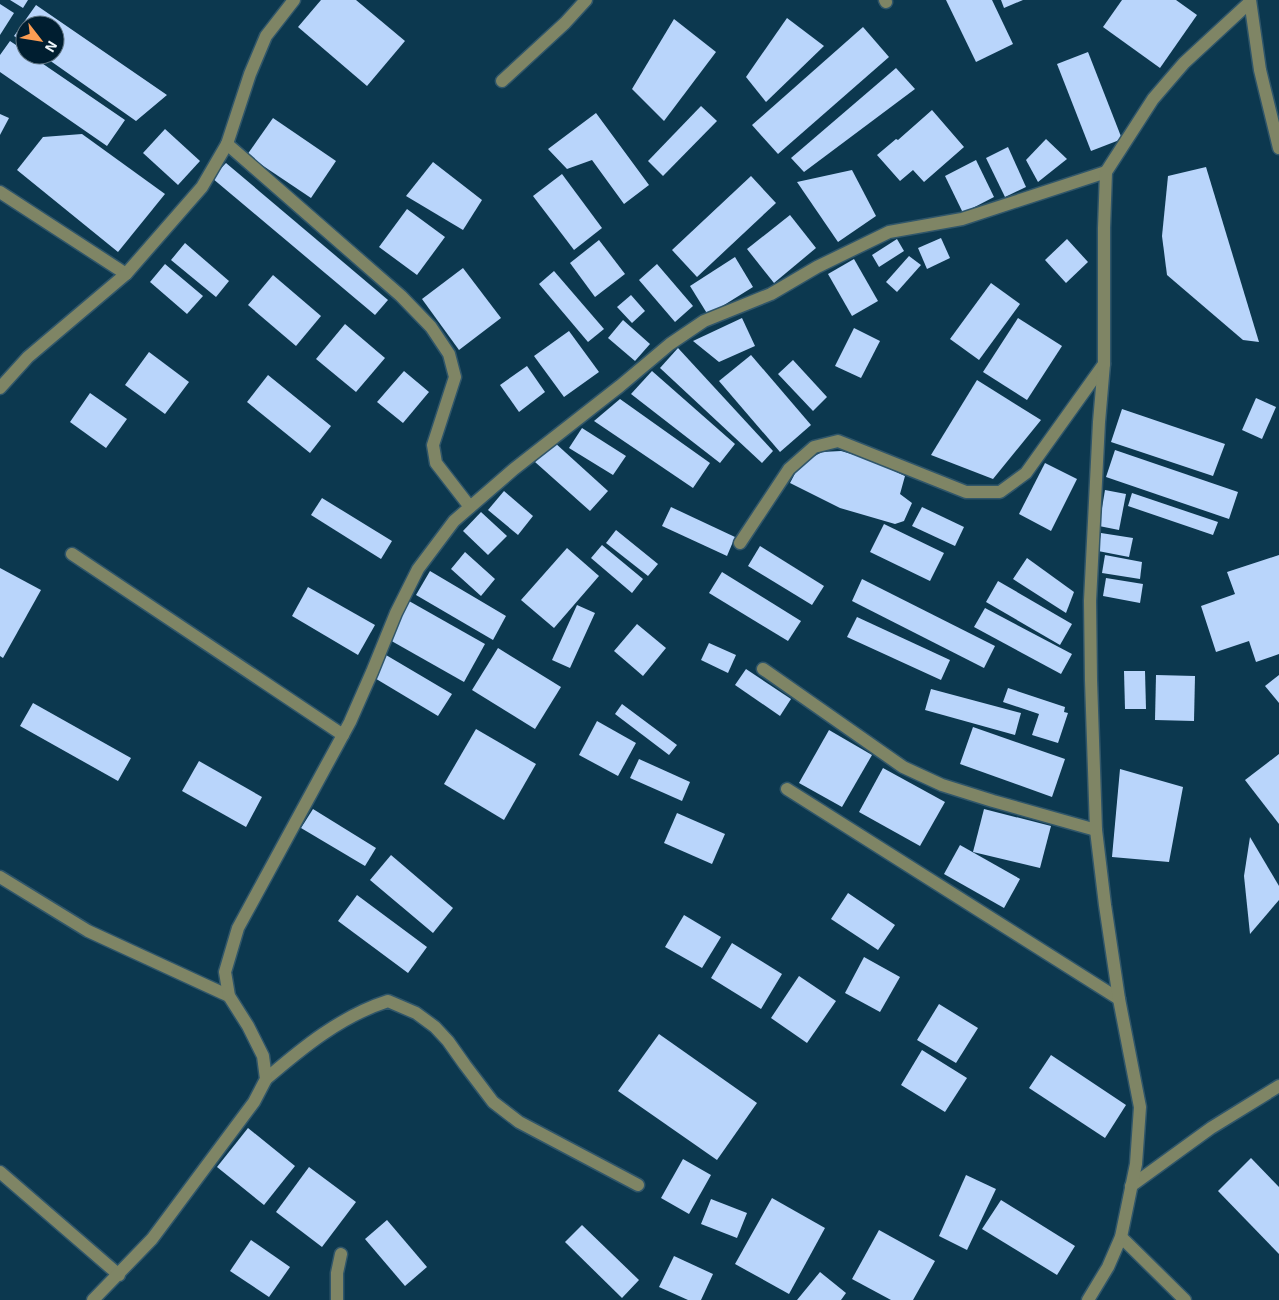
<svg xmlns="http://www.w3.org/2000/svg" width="1279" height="1300" font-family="'Exo 2',sans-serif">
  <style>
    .building { fill: #b9d5fb }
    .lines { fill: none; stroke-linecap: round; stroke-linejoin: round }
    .minor-casing { stroke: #30566a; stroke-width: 15 }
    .minor { stroke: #7f8565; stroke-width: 12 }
  </style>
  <rect width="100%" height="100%" fill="#0c384f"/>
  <g class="building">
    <path d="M10,0h18l-5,8z"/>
    <path d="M321,0h35l49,41 -38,45 -69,-59z"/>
    <path d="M946,0h46l21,44 -37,18z"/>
    <path d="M1001,0h22l-19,8z"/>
    <path d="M1122,0h54l21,15 -37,53 -57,-41z"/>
    <path d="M0,4l14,9 -14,22z"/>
    <path d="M36,5l131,90 -31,26 -94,-66h13v-30h-30v18l-11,-7z"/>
    <path d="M787,18l37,28 -58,56 -20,-25z"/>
    <path d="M674,19l42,33 -52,69 -32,-32z"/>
    <path d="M863,27l26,30 -111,97 -26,-29z"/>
    <path d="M10,41l15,10v4h5l95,65 -18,26 -107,-74v-17z"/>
    <path d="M1088,52l34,87 -31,12 -34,-87z"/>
    <path d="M896,68l19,21 -111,83 -13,-14z"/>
    <path d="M701,106l16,15 -54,55 -15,-15z"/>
    <path d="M932,110l32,37 -40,35 -11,-12 -13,11 -23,-26 19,-16 2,1z"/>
    <path d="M596,113l53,72 -25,19 -32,-44 -25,9 -19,-20z"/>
    <path d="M0,114l9,4 -9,17z"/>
    <path d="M273,118l63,43 -25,37 -64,-43z"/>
    <path d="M165,129l35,32 -22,24 -35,-32z"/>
    <path d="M82,134l83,60 -47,58 -101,-82 26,-33z"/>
    <path d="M1046,139l21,20 -29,23 -12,-22z"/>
    <path d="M1008,147l18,40 -21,10 -19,-39z"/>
    <path d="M976,160l18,37 -31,16 -18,-37z"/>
    <path d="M433,162l49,38 -19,30 -57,-34z"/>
    <path d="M226,163l162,137 -13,15 -163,-137z"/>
    <path d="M1206,167l53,175 -16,-2 -76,-65 -5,-39 6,-60z"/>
    <path d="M852,170l24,46 -38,26 -41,-60z"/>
    <path d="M562,174l40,54 -28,22 -41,-54z"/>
    <path d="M751,176l25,27 -79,74 -25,-27z"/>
    <path d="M407,209l38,28 -28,38 -38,-28z"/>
    <path d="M790,215l26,33 -42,35 -27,-34z"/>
    <path d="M941,238l9,20 -23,11 -9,-21z"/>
    <path d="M897,239l7,12 -25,16 -7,-12z"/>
    <path d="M1067,239l21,23 -22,21 -21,-23z"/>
    <path d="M599,240l26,34 -30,23 -25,-34z"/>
    <path d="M185,243l44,38 -13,16 -45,-37z"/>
    <path d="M909,256l12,9 -24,27 -11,-10z"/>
    <path d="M735,257l18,30 -45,28 -18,-29z"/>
    <path d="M854,259l24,42 -26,15 -24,-42z"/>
    <path d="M165,264l38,32 -16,18 -37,-32z"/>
    <path d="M657,264l36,42 -18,16 -36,-42z"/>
    <path d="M463,268l38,50 -42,32 -37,-51z"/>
    <path d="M554,271l50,58 -16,13 -49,-58z"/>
    <path d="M273,275l48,41 -25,30 -48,-41z"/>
    <path d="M991,283l29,21 -41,56 -29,-21z"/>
    <path d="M631,295l14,16 -13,12 -15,-16z"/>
    <path d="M742,318l13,28 -36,16 -26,-21z"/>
    <path d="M1018,318l44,28 -35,54 -44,-28z"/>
    <path d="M623,320l27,24 -15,17 -27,-23z"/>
    <path d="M345,324l40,34 -29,34 -40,-33z"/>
    <path d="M854,328l26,13 -19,37 -26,-12z"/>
    <path d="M569,331l30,41 -35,25 -30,-41z"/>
    <path d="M678,348l95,103 -11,12 -102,-95z"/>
    <path d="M149,352l40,30 -24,32 -40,-29z"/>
    <path d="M751,355l60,70 -31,27 -61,-71z"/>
    <path d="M793,360l34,37 -14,14 -35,-37z"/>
    <path d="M527,366l18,26 -26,20 -19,-27z"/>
    <path d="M404,371l25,21 -26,31 -26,-21z"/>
    <path d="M652,371l83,73 -15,19 -89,-69z"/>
    <path d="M268,375l63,51 -21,27 -63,-51z"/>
    <path d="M977,380l64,40 -48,59 -62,-24z"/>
    <path d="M90,393l37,26 -21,29 -36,-26z"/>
    <path d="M1256,398l20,9 -14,32 -20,-9z"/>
    <path d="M620,399l90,64 -17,25 -99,-67z"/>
    <path d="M1122,409l103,35 -12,32 -102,-34z"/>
    <path d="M582,428l44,28 -13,19 -44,-27z"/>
    <path d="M554,442l54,49 -18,20 -55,-49z"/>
    <path d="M1115,450l123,42 -9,27 -123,-42z"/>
    <path d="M841,451l28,8 36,17 -5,18 12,9 -8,18 -9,3 -55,-16 -50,-25 10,-19 22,-12z"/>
    <path d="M1045,463l32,16 -26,52 -32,-17z"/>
    <path d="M1105,490l21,4 -7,36 -20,-4z"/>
    <path d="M504,491l29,25 -15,19 -30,-25z"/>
    <path d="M1132,493l86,29 -5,13 -85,-29z"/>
    <path d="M322,498l70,43 -11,18 -70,-44z"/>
    <path d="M671,507l64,30 -8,19 -65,-30z"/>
    <path d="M922,507l42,20 -9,19 -43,-20z"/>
    <path d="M481,512l26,24 -19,19 -25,-24z"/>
    <path d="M884,524l60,29 -14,28 -60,-29z"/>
    <path d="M616,530l42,34 -10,12 -42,-33z"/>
    <path d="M1101,533l32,5 -4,19 -31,-6z"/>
    <path d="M602,545l41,34 -11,14 -41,-35z"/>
    <path d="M760,546l64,40 -12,19 -64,-39z"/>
    <path d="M567,548l32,28 -45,52 -33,-28z"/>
    <path d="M465,552l30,27 -14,17 -30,-27z"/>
    <path d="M1105,555l37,7 -2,17 -38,-6z"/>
    <path d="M1279,555v99l-23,8 -7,-21 -33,11 -15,-46 34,-12 -8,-22z"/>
    <path d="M1027,558l47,34 -8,21 -53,-34z"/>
    <path d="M0,568l41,22 -38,68 -3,-2z"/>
    <path d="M430,571l76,45 -13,24 -77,-45z"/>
    <path d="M722,572l79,49 -13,20 -79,-48z"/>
    <path d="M1106,578l37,6 -3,19 -37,-7z"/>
    <path d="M862,579l133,67 -11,22 -132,-67z"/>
    <path d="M998,581l74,43 -12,21 -74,-43z"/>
    <path d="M308,587l67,38 -17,30 -66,-39z"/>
    <path d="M409,601l76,43 -21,38 -76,-43z"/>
    <path d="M577,605l18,8 -25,55 -18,-8z"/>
    <path d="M985,608l87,46 -11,20 -87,-47z"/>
    <path d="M857,617l93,43 -9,20 -94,-43z"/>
    <path d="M637,624l29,24 -23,28 -29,-25z"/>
    <path d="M709,643l27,12 -8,18 -27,-13z"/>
    <path d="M498,648l63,39 -26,42 -63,-39z"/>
    <path d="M386,655l66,39 -14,22 -65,-39z"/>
    <path d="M746,669l45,30 -11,17 -45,-31z"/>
    <path d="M1124,671h21l1,38h-21z"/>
    <path d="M1156,675l39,1 -1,45 -39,-1z"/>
    <path d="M1279,675v28l-14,-17z"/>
    <path d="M1008,688l57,19 -1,5 4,1 -10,30 -26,-8 7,-21 -36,-12z"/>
    <path d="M931,689l90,24 -6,22 -90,-25z"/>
    <path d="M33,703l98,55 -13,23 -98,-55z"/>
    <path d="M622,704l55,41 -8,10 -54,-41z"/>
    <path d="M597,721l39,22 -18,33 -39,-21z"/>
    <path d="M973,727l92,32 -13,38 -92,-33z"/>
    <path d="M476,729l60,35 -32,56 -60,-36z"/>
    <path d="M829,730l43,25 -30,52 -43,-24z"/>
    <path d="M1279,754v70l-34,-44z"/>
    <path d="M639,759l51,23 -8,19 -52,-23z"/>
    <path d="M199,761l63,36 -16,30 -64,-36z"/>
    <path d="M883,768l62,34 -25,44 -61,-34z"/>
    <path d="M1120,769l63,18 -14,75 -57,-5z"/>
    <path d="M313,809l63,39 -11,18 -64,-38z"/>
    <path d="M984,809l67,17 -11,42 -67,-16z"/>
    <path d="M677,813l48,21 -13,30 -48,-21z"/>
    <path d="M1250,837l29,49v14l-29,34 -6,-58z"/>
    <path d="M960,845l60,34 -16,29 -60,-34z"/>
    <path d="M391,855l62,53 -20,25 -63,-53z"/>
    <path d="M848,893l47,32 -17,25 -47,-31z"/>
    <path d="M357,895l70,52 -19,26 -70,-52z"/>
    <path d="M684,915l37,22 -19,31 -37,-21z"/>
    <path d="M732,943l50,31 -21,35 -50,-31z"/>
    <path d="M864,957l36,20 -20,35 -35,-19z"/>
    <path d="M799,976l37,25 -29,42 -36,-25z"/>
    <path d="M939,1004l39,24 -22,35 -39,-23z"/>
    <path d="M659,1034l98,69 -40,57 -99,-69z"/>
    <path d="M922,1050l45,28 -22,34 -44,-27z"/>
    <path d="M1051,1055l75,50 -21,33 -76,-50z"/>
    <path d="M248,1128l47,38 -31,39 -47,-38z"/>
    <path d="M1251,1158l28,29v67l-61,-63z"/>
    <path d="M683,1159l28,16 -22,39 -28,-16z"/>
    <path d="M309,1167l47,35 -34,45 -46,-35z"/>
    <path d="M966,1175l30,14 -29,61 -28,-14z"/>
    <path d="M772,1198l53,30 -36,66 -54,-30z"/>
    <path d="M711,1199l36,14 -10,25 -36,-14z"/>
    <path d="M1001,1200l74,46 -18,29 -75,-46z"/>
    <path d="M387,1220l40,47 -22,19 -40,-47z"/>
    <path d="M582,1225l57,55 -17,18 -57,-56z"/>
    <path d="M879,1230l56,31 -22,39h-22l-39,-21z"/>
    <path d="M251,1240l39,27 -21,30 -39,-26z"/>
    <path d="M674,1256l39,18 -12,26h-13l-29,-13z"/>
    <path d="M820,1272l26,21 -5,7h-44z"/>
  </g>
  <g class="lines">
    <g class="minor-casing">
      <g id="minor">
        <path d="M885,0l1,2"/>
        <path d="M1250,0l10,70 19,78"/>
        <path d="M502,81l63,-58 21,-23"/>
        <path d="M227,144l174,152 30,31 18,27 6,23 -22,68 3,18 34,44"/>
        <path d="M0,192l126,82"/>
        <path d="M0,388l28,-31 98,-83 76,-87 25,-43 23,-70 16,-38 28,-36"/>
        <path d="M740,543l49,-74 25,-22 24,-6 128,51h34l26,-19 78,-109"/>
        <path d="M72,554l271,181"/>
        <path d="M763,669l140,98 39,18 51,16 103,29"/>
        <path d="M787,789l332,210"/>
        <path d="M0,877l88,54 141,65"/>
        <path d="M266,1079c36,-31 75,-63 122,-78l28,12 19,14 13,14 17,24 28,37 26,20 119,63"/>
        <path d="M0,1172l119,103"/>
        <path d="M1131,1186l80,-58 68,-42"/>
        <path d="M1121,1237l64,63"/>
        <path d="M93,1300l59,-61 102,-137 12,-23 -3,-23 -15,-30 -19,-30 -4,-24 13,-44 112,-206 22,-50 24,-59 22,-44 36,-48 60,-52 106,-83 50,-42 34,-23 67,-27 46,-27 72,-35 73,-13 144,-47"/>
        <path d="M337,1300v-27l4,-19"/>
        <path d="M1088,1300l20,-33 13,-30 15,-73 4,-57 -21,-108 -14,-94 -9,-75 -5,-150 -1,-79 9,-179 5,-58v-136l2,-56 47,-73 31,-36 66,-61"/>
      </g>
    </g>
    <use href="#minor" class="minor"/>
  </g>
  <g transform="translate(40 40) rotate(121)"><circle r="24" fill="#001e30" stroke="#5f7481"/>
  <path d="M0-4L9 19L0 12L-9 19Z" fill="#fc9d53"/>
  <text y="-8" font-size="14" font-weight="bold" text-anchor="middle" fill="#edf5fa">N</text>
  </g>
</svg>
